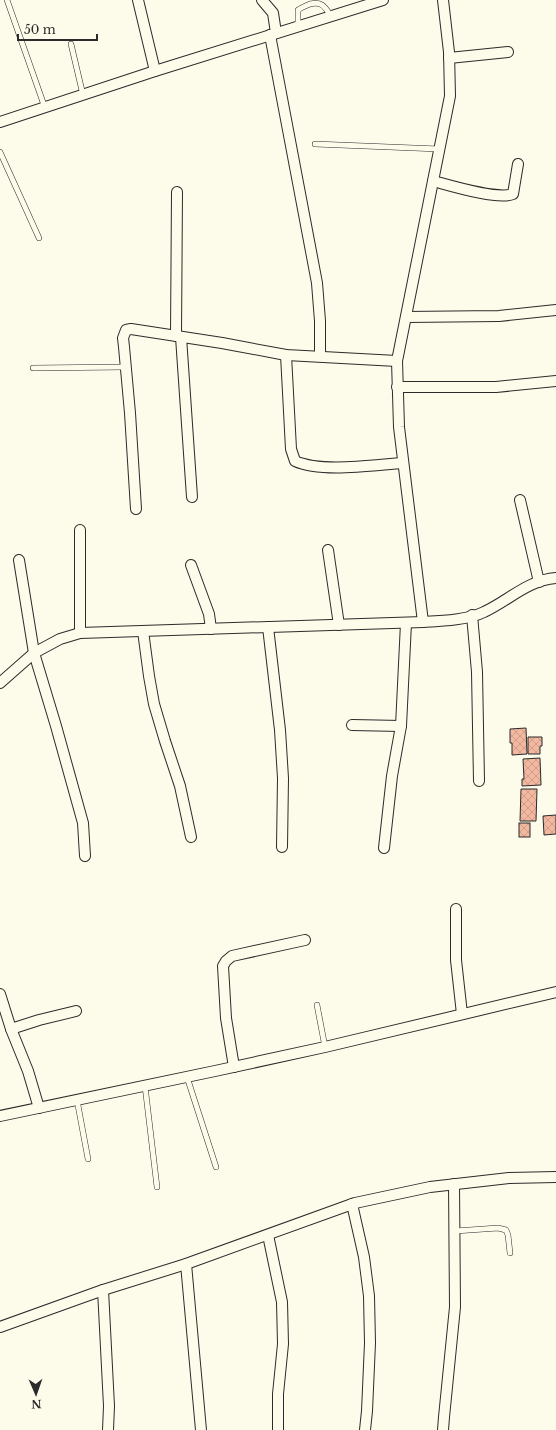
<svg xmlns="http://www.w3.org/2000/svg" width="556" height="1430" font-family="'Libre Baskerville',serif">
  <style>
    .building { fill: url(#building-cross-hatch); stroke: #2b2b2b }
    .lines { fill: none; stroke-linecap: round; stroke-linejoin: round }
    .service-casing { stroke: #2b2b2b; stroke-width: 6 }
    .minor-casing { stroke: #2b2b2b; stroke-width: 12 }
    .service { stroke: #fdfbea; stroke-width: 5 }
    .minor { stroke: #fdfbea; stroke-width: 10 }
  </style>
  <defs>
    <pattern id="building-cross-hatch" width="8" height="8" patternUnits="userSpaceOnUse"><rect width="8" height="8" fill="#f2b8a0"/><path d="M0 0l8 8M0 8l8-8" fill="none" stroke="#d09e8a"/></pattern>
  </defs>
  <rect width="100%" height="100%" fill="#fdfbea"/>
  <g class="building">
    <path d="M526,728l1,26 -15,1v-12h-2v-14z"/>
    <path d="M528,737h14v9h-2v8h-12z"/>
    <path d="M540,758l1,27 -19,1v-7h2l-1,-20z"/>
    <path d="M521,789h16l-1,32h-16z"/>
    <path d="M556,815v19l-12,1 -1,-19z"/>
    <rect x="519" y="823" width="11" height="14"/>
  </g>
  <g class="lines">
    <g class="service-casing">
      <g id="service">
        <path d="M7,0l38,108"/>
        <path d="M298,26v-16c4,-3 8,-4 12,-6 12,-3 15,3 21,12"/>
        <path d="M71,44l12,51"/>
        <path d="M315,144l124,5"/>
        <path d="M0,152l39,86"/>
        <path d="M33,368l92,-1"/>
        <path d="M317,1005l8,42"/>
        <path d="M187,1077l29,90"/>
        <path d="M145,1086l12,101"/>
        <path d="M77,1100l11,59"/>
        <path d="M455,1231l43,-3 8,2 2,5 2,18"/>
      </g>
    </g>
    <g class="minor-casing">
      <g id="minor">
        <path d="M138,0l17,71"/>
        <path d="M262,0l11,13 3,20"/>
        <path d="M270,35l47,248 3,38v35"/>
        <path d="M449,58l59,-6"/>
        <path d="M0,122l155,-51 228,-71"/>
        <path d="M433,181c19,5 64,19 80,13l5,-30"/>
        <path d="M406,317l93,-1 57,-6"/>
        <path d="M176,336l1,-144"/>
        <path d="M181,337l11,160"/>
        <path d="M286,355l5,94 4,12c26,12 78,4 108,2"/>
        <path d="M397,387h99l60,-6"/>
        <path d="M520,500l19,82"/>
        <path d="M136,509l-6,-96 -6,-66 -1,-9 3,-8 5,-1 91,14 64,12 111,6"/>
        <path d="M328,550l11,75"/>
        <path d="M19,560l15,93 22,73 27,97 2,33"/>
        <path d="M191,565l18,49 2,15"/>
        <path d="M472,615l5,57 2,109"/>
        <path d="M423,622l-24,-195 -2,-66 53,-265 -1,-44 -6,-52"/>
        <path d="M268,627l12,103 3,48 -1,69"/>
        <path d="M143,631l6,45 5,28 11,37 15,45 11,51"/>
        <path d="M80,633v-103"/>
        <path d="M0,683l34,-30 26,-14 20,-6 343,-11c18,-1 45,-2 61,-10 24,-11 44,-32 72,-34"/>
        <path d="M352,725l49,1"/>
        <path d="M384,848l8,-72 9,-50 5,-103"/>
        <path d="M456,909v51l6,54"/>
        <path d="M0,994l11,35 17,42 11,37"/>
        <path d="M11,1029l28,-9 37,-9"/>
        <path d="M234,1067l-8,-49 -3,-52 3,-5 6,-5 73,-16"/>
        <path d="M0,1116l215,-45 110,-24 231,-55"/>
        <path d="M352,1204l12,53 5,39 1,47 -3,68 -2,19"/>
        <path d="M268,1235l14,67 1,42 -5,50v36"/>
        <path d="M186,1264l15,166"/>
        <path d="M103,1290l6,116 -1,24"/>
        <path d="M0,1327l103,-37 83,-26 169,-61 75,-16 79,-9 47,-1"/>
        <path d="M443,1430l1,-13 11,-110 -1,-123"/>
      </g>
    </g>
    <use href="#service" class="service"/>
    <use href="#minor" class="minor"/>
  </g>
  <g transform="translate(36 1394) rotate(178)" stroke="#fdfbea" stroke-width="3" paint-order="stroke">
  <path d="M0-3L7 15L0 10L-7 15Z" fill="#2b2b2b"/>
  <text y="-6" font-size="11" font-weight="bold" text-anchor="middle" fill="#2b2b2b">N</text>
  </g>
  <path d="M18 34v6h79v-6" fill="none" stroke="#2b2b2b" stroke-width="2"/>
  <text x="24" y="34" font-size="12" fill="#2b2b2b" stroke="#fdfbea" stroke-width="3" paint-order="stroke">50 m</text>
</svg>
